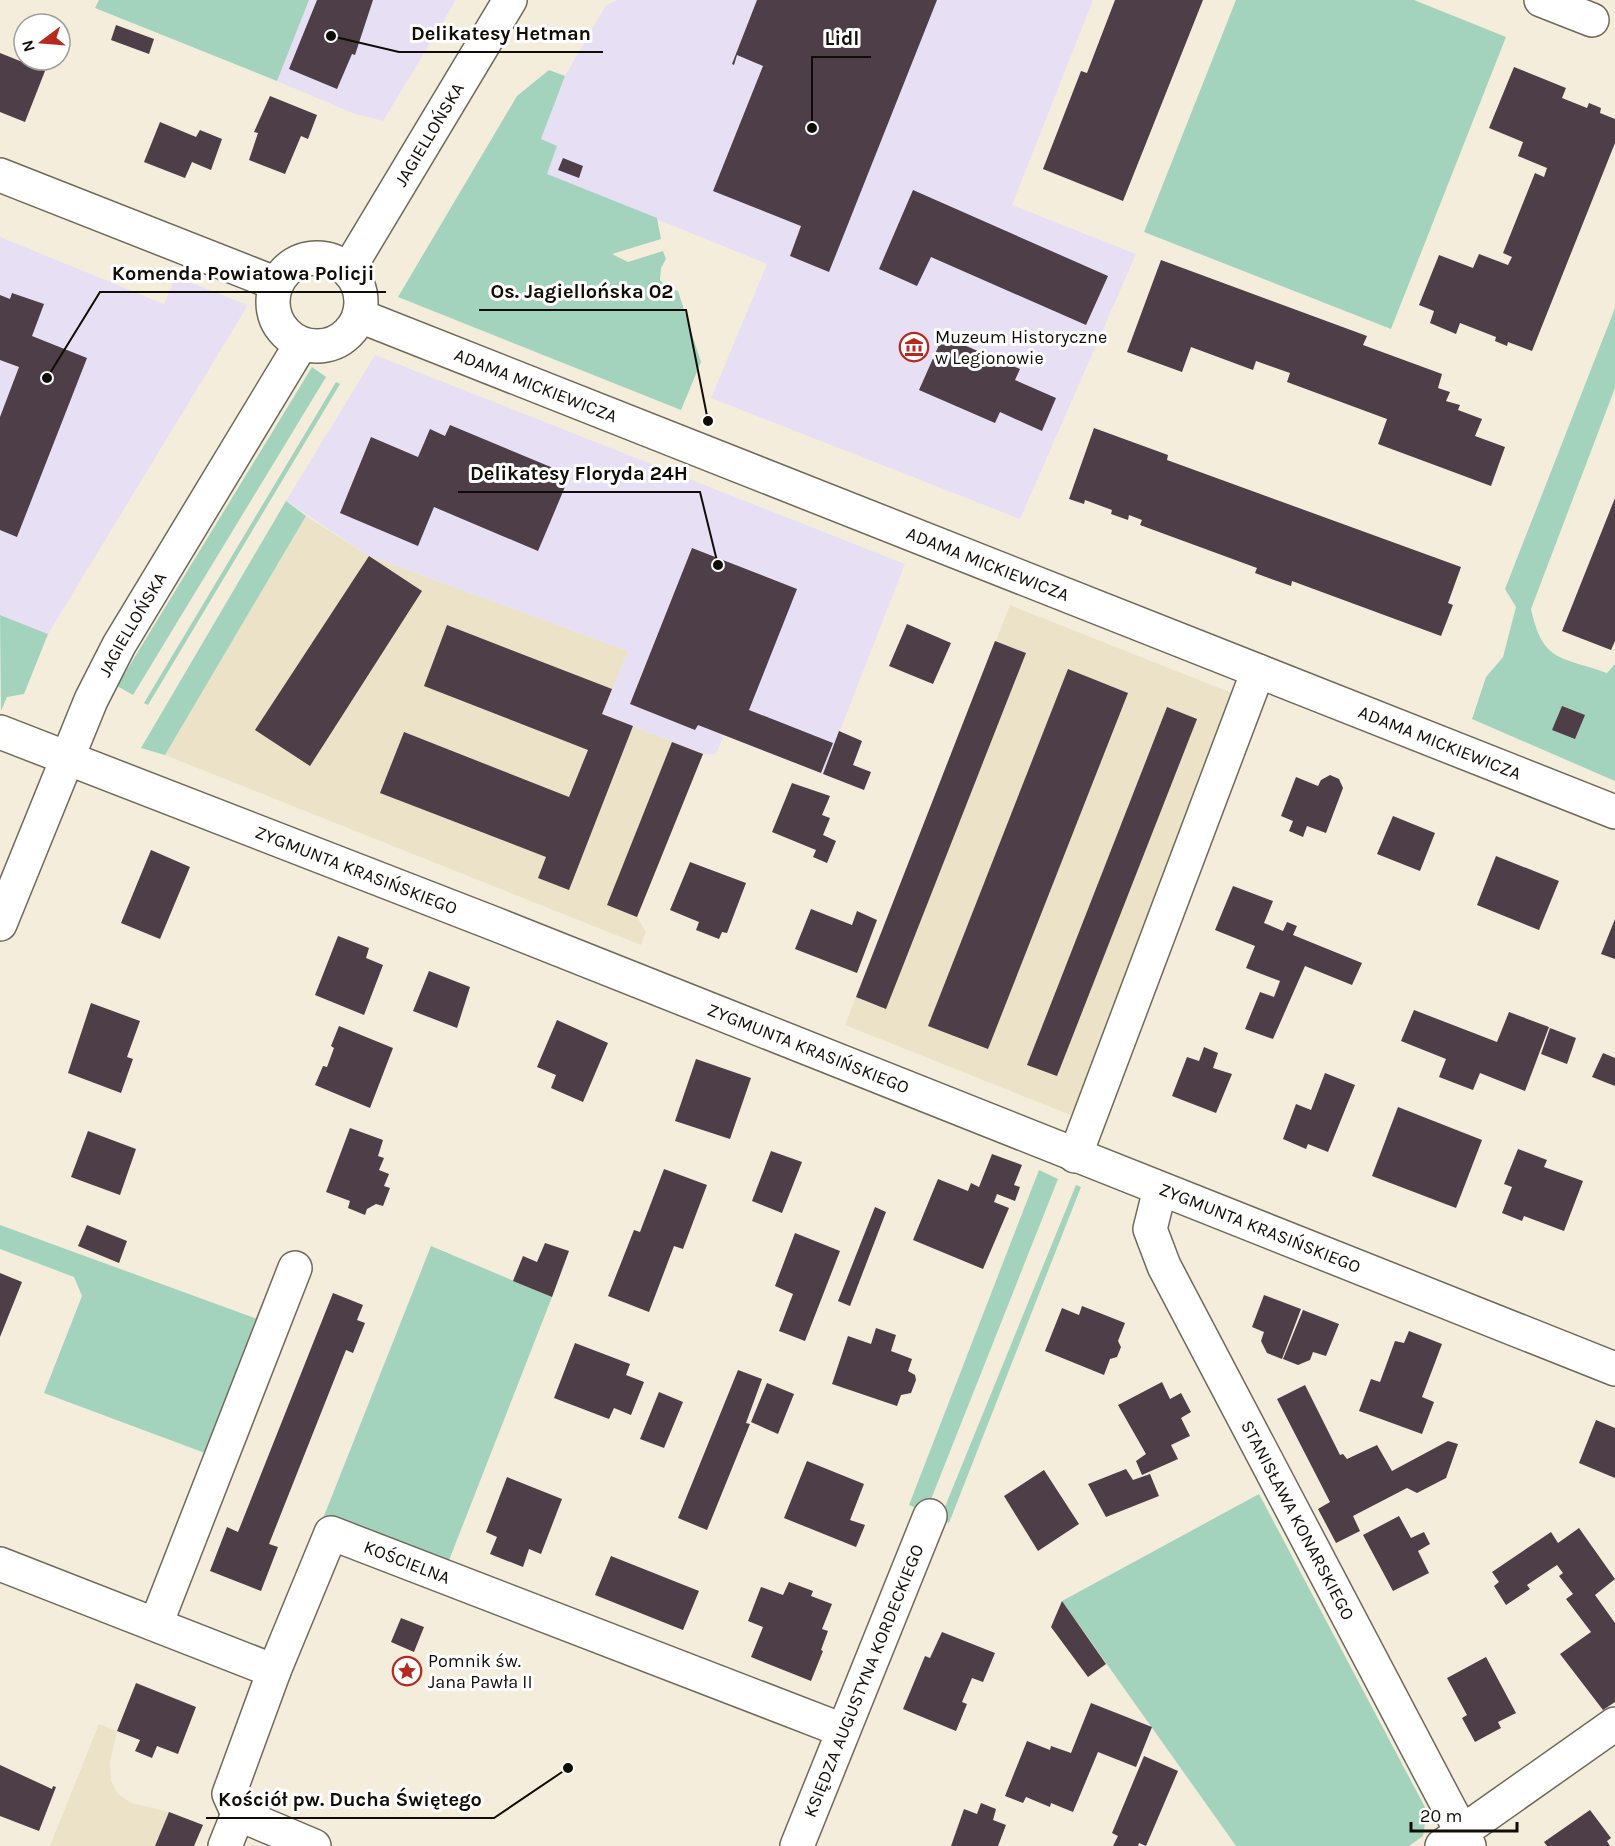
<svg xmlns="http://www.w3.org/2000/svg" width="1615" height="1846" font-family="Karla,sans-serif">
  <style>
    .commercial { fill: #e7e0f5 }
    .built { fill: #ece2c8 }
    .green { fill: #a4d3bd }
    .building { fill: #4e3e47 }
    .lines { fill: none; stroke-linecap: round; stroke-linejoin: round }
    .minor-casing { stroke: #6f6959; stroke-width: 36 }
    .minor { stroke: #fff; stroke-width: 33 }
    .labels { text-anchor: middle; stroke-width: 6; stroke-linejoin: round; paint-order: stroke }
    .street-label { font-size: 18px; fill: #100d07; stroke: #fff }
    .poi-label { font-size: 18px; fill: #100d07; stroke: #fff; text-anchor: start }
    .leader { fill: none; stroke: #100d07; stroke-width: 2 }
    .callout-dot { fill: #100d07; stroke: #fff; stroke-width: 2 }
    .callout-label { font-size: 20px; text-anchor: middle; font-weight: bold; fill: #100d07; stroke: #fff; stroke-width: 6; stroke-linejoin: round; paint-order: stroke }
  </style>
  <rect width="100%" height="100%" fill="#f4eddb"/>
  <g class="commercial">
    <path d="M309,0h147l-73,121 -28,-7 -78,-33z"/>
    <path d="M617,0h476l-81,205 124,49 -116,265 -309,-121 56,-134 -221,-90 -5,-35 24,-63 41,-71z"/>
    <path d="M0,237l164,67 12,-27 72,28 -200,329 -48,-19z"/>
    <path d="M375,355l530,209 -82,210 -99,-39 -8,19h-13l-101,-40 26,-63 -259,-95 -83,-55z"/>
  </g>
  <g class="built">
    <path d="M306,516l63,40 259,95 -26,63 101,40 -66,163 9,15 -5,13 -476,-190z"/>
    <path d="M1010,605l224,89 -161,422 -228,-91z"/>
    <path d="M99,1724l18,7 -7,31 1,19 7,13 13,9 38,9 34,13 -9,21h-144z"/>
  </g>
  <g class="green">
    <path d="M99,0h210l-32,81 -182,-73z"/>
    <path d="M1236,0h178l92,37 -115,292 -247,-97z"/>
    <path d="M549,70l16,6 -24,63 16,7 -10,28 110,44 4,21 -49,15 16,8 35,-11 3,8 -5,9 -1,12 7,8 11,3 23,71 -20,48 -283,-113 119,-201z"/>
    <path d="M1615,308v80l-84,221c12,54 29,47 76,64l8,-9v117l-143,-62 14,-42 17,-20 13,-50 -11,-18z"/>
    <path d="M312,367l14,10 -193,318 -16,-9z"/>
    <path d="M336,382l4,2 -192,321 -4,-2z"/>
    <path d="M286,501l20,15 -141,239 -24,-7z"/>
    <path d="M0,615l48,19 -24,60 -17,3 -6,14z"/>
    <path d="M1039,1170l19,9 -132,333 -17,-7z"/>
    <path d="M1076,1185l5,2 -132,336 -9,-4z"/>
    <path d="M0,1225l260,95 -55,133 -161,-60 38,-97 -8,-19 -74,-28z"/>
    <path d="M431,1246l121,51 -106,271 -124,-47z"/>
    <path d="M1259,1494l168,317 -4,25 -14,10h-173l-174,-245z"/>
  </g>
  <g class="building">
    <path d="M317,0h56l-18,55 -3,-1 -15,35 -48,-20z"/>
    <path d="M757,0h180l-108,272 -39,-16 11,-30 -88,-35 50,-125 -26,-11 -3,10 -2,-1z"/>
    <path d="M1115,0h88l-80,201 -80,-32 38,-98 6,2z"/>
    <path d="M116,25l38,14 -5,15 -38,-14z"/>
    <path d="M0,53l45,18 -20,51 -25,-10z"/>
    <path d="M1514,67l52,21 -4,10 25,10 2,-5 12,5 -1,5 15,6v24l-83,208 -24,-9 -1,4 -12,-5 1,-4 -36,-14 -4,11 -26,-11 4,-12 -15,-6 20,-50 34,13 6,-14 29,11 4,-8 -9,-4 32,-80 9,4 3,-9 -29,-12 5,-14 -34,-14z"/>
    <path d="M270,96l47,19 -9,24 -7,-3 -16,38 -36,-14 9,-27 -4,-1z"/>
    <path d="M160,122l36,15 4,-7 22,9 -11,31 -19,-8 -7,16 -41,-16z"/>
    <path d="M563,158l20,8 -4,12 -21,-8z"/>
    <path d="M913,190l195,86 -22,49 -155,-68 -14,29 -38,-17z"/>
    <path d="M1161,260l206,76 -4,9 79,29 -4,14 12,4 -4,9 14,4 -2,5 24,9 -7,17 30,11 -14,39 -113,-42 9,-25 -100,-37 3,-9 -34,-12 -3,9 -62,-23 -9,25 -55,-20z"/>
    <path d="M12,293l32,11 -12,32 55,22 -70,179 -17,-7v-113l19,-50 -19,-7v-65l10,4z"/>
    <path d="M943,336l77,33 -5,11 41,18 -14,33 -42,-19 -5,11 -76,-33z"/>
    <path d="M450,425l120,50 -32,76 -104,-44 -16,39 -78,-33 31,-76 47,20 12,-28 15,7z"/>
    <path d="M1094,428l74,27 -1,5 294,107 -13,36 5,2 -12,31 -149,-55 -1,5 -36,-13 2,-5 -117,-43 2,-5 -13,-5 -1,5 -17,-6 1,-4 -27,-10 -1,4 -15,-5z"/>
    <path d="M1615,498v143l-4,9 -49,-19z"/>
    <path d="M692,548l105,41 -48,121 84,33 -12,30 -123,-48 -3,5 -65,-26z"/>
    <path d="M369,556l53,35 -112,175 -55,-36z"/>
    <path d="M907,624l44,19 -18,41 -44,-18z"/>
    <path d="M447,625l165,64 -10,25 31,12 -64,164 -31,-12 8,-21 -166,-64 24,-61 165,65 19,-47 -164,-64z"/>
    <path d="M995,641l31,12 -140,356 -30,-12z"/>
    <path d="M1068,669l60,24 -140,356 -60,-23z"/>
    <path d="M1562,706l23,9 -10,24 -23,-9z"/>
    <path d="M1167,707l30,12 -140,357 -30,-11z"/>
    <path d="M839,731l23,10 -9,24 18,7 -7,18 -41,-16z"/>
    <path d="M672,742l31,12 -66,163 -30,-12z"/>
    <path d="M1330,775l9,4 4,9 -17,45 -19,-7 -4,11 -14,-6 4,-10 -12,-5 15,-39 22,9 3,-6z"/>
    <path d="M792,783l38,13 -8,19 8,3 -7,17 13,6 -9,22 -14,-6 3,-7 -44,-18z"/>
    <path d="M1393,816l42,17 -15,38 -43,-17z"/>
    <path d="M151,850l39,17 -30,72 -39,-16z"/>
    <path d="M1496,856l63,25 -20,49 -62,-25z"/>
    <path d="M690,862l56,21 -19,50 -5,-1 -3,7 -23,-9 3,-8 -29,-12z"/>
    <path d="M1233,886l40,15 -9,22 19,8 4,-9 10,4 -4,9 69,28 -10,22 -47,-19 -32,73 -28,-10 15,-37 14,5 6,-16 -34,-13 9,-22 -40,-16z"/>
    <path d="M811,909l41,16 5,-14 20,9 -20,53 -62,-24z"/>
    <path d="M1615,919v40l-14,-5z"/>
    <path d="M338,936l31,12 -3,10 17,7 -19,50 -49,-20z"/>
    <path d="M429,971l41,16 -13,41 -44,-17z"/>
    <path d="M91,1003l49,18 -13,36 6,2 -12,34 -53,-20z"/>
    <path d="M1414,1010l83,32 12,-30 40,15 -24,64 -45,-18 -7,17 -34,-13 7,-18 -45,-18z"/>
    <path d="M557,1020l51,23 -25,59 -32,-14 5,-13 -19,-8z"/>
    <path d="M339,1026l54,22 -23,60 -55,-23 8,-19 4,1 7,-19 -3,-2z"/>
    <path d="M1550,1028l26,10 -9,26 -26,-10z"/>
    <path d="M1204,1047l14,6 -5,15 19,6 -16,39 -44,-17 15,-39 12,4z"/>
    <path d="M1603,1053l12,5v28l-23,-9z"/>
    <path d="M696,1059l55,19 -21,61 -55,-18z"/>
    <path d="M1325,1073l30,12 -27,67 -20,-8 -2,5 -23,-10 13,-35 15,6z"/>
    <path d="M1398,1107l84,33 -26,68 -84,-32z"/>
    <path d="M350,1128l33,12 -5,16 6,2 -5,12 10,4 -5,12 6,2 -7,18 -7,-2 -9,5 -2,6 -17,-7 2,-7 -24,-9z"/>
    <path d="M88,1131l48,18 -16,46 -49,-18z"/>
    <path d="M1518,1149l29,11 -3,7 39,14 -19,50 -40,-15 -2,5 -20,-8 10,-26 -8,-3z"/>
    <path d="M771,1151l31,11 -20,51 -30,-12z"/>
    <path d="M992,1154l30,11 -8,20 6,2 -5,14 -18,-7 -3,8 15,6 -26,61 -70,-29 25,-61 30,12 3,-8 8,4z"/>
    <path d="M664,1169l43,16 -24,64 -9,-3 -25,66 -41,-16 26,-66 6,2z"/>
    <path d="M875,1207l11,5 -36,94 -12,-5z"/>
    <path d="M87,1225l40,16 -8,22 -41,-17z"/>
    <path d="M795,1233l45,18 -35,90 -26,-10 14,-37 -18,-8z"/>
    <path d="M545,1243l24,8 -17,46 -39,-16 10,-25 14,6z"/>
    <path d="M0,1273l22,9 -22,55z"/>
    <path d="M333,1293l30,12 -6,15 8,3 -12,30 -7,-3 -77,194 9,3 -17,44 -51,-20 17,-44 11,5z"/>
    <path d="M1264,1295l37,14 -19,50 -15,-6 -6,-12 3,-9 -12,-5z"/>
    <path d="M1082,1306l43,17 -7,18 3,6 -4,10 -7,2 -6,16 -59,-24 17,-43 17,7z"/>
    <path d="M1303,1310l36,14 -13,32 -13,-4 -3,8 -12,5 -15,-6z"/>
    <path d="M876,1328l20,7 -5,16 21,8 -4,12 7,4 1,5 -5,13 -10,2 -4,11 -65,-22 16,-48 23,8z"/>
    <path d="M1409,1331l33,13 -20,53 12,5 -12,32 -63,-23 12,-32 9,3 15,-41 9,2z"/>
    <path d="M575,1343l55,21 -4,11 18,7 -13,33 -17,-7 -5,11 -55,-21z"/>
    <path d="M738,1370l24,9 -16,44 4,1 -43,106 -29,-12z"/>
    <path d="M1162,1382l8,17 11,-6 10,19 -10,6 9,18 -19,9 7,14 -36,16 -6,-14 10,-7 -28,-49z"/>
    <path d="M767,1383l27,11 -16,40 -27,-12z"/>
    <path d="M1305,1385l35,70 3,-1 4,5 30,-14 15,26 56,-30 10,3 -12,34 -29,15 -10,-5 -54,28 7,15 -24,12 -18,-34 12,-7 -53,-103z"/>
    <path d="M659,1392l24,10 -19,46 -24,-9z"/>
    <path d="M1596,1420l19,8v50l-36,-15z"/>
    <path d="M807,1461l57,23 -14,36 15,5 -9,22 -72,-29z"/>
    <path d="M1126,1469l7,11 17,-6 9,22 -53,21 -18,-33z"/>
    <path d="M1044,1470l35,54 -41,27 -34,-55z"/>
    <path d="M507,1477l55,22 -21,55 -12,-5 -6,18 -33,-13 7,-17 -11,-5z"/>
    <path d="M1399,1516l12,22 13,-6 6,12 -12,7 11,22 -36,18 -30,-56z"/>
    <path d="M1579,1528l36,51 -20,16 20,28v79l-12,8 -43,-56 31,-22 -25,-33 7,-5 -14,-18 4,-3 -6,-8 -30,20 3,4 -24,16 -12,-19 5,-4 -7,-10 59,-40 7,11z"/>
    <path d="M611,1556l88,35 -16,39 -88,-35z"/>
    <path d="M789,1582l24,9 -2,5 21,8 -10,25 6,2 -7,19 2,1 -12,30 -60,-24 12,-30 -15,-6 13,-34 22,8z"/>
    <path d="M1062,1601l44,63 -18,13 -37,-50z"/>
    <path d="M401,1618l23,9 -10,25 -23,-10z"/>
    <path d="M942,1632l53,21 -12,29 -11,-4 -10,24 5,2 -11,27 -53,-22 22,-53 5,2z"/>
    <path d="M1486,1657l30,56 -18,9 3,6 -26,14 -13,-24 5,-3 -20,-37z"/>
    <path d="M136,1683l60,24 -18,47 -21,-8 -5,12 -17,-7 5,-11 -23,-9z"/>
    <path d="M1091,1703l61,24 -16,40 -38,-15 -25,60 -22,-9 -1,4 -24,-10 -3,6 -18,-7 22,-55 23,9 1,-4 20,7z"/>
    <path d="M1144,1756l34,15 -32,75 -7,-3 -1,3h-25l5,-10 -6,-3z"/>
    <path d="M0,1765l52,24 1,-3 3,1 -17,44 -39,-15z"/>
    <path d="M981,1803l15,6 -3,11 13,5 -8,21h-47l13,-37 13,5z"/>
    <path d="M1590,1810l21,28 -4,3 3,5h-63l-3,-4z"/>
    <path d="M169,1812l34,13 -9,21h-39z"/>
  </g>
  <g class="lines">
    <g class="minor-casing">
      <g id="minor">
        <path d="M1541,0l51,20"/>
        <path d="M0,175l277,109"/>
        <circle cx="317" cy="302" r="44"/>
        <path id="s1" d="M348,270l162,-270"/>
        <path id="s2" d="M360,316l1255,496"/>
        <path id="s3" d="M0,732l495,192 1120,445"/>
        <path id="s4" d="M0,924l91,-224 28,-55 182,-301"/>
        <path d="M1075,1156l183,-485"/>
        <path id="s5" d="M1160,1189l-10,40 14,37 305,580"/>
        <path d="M0,1564l274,107"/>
        <path d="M156,1624l139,-356"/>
        <path d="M225,1846l13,-32"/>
        <path id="s6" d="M314,1846l-76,-32 -9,-20 45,-123 57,-138 511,197"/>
        <path id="s7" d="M797,1846l133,-330"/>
        <path d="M1442,1846l173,-122"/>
      </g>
    </g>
    <use href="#minor" class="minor"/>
  </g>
  <defs>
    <g id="museum-ring" transform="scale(1.5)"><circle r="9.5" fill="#fff" stroke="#b7291e" stroke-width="1.5"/><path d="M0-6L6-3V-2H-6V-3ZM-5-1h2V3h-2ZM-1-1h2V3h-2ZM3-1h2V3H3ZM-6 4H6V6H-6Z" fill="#b7291e"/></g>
    <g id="sight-ring" transform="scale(1.5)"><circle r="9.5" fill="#fff" stroke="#b7291e" stroke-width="1.5"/><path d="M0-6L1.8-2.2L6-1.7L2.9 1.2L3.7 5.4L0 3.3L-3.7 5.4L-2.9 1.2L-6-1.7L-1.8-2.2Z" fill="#b7291e"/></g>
  </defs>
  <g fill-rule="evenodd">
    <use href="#museum-ring" x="914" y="347"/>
    <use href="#sight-ring" x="407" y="1671"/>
  </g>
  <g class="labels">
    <g class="street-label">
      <text dy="6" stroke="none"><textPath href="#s1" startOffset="158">JAGIELLOŃSKA</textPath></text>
      <text dy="6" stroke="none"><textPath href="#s2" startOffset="189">ADAMA MICKIEWICZA</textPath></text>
      <text dy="6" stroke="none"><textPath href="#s2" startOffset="675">ADAMA MICKIEWICZA</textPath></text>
      <text dy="6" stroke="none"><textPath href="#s4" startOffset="328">JAGIELLOŃSKA</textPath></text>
      <text dy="6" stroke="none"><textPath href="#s2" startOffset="1161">ADAMA MICKIEWICZA</textPath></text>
      <text dy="6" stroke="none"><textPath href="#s3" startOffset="382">ZYGMUNTA KRASIŃSKIEGO</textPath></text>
      <text dy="6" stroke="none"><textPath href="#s3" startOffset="868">ZYGMUNTA KRASIŃSKIEGO</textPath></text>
      <text dy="6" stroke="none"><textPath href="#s3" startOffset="1354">ZYGMUNTA KRASIŃSKIEGO</textPath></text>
      <text dy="6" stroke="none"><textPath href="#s5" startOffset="368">STANISŁAWA KONARSKIEGO</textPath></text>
      <text dy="6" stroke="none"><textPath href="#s6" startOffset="466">KOŚCIELNA</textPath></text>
      <text dy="6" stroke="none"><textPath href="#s7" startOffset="178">KSIĘDZA AUGUSTYNA KORDECKIEGO</textPath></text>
    </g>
    <g class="poi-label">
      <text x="935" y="343">Muzeum Historyczne<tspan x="935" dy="21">w Legionowie</tspan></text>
      <text x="428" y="1667">Pomnik św.<tspan x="428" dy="21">Jana Pawła II</tspan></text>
    </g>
  </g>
  <path class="leader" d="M331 36L399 52H603M812 128L812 57H871M47 378L100 292H386M708 421L686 310H479M718 565L700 492H458M568 1768L494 1818H206"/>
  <g class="callout-dot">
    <circle cx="331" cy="36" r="6"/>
    <circle cx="812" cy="128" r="6"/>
    <circle cx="47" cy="378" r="6"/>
    <circle cx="708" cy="421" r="6"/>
    <circle cx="718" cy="565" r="6"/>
    <circle cx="568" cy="1768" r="6"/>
  </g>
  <g class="callout-label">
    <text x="501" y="40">Delikatesy Hetman</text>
    <text x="842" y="45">Lidl</text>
    <text x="243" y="280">Komenda Powiatowa Policji</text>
    <text x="582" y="298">Os. Jagiellońska 02</text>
    <text x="579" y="480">Delikatesy Floryda 24H</text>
    <text x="350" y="1806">Kościół pw. Ducha Świętego</text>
  </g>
  <g transform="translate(42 42) rotate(254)"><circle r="28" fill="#ffffff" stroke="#9f9e9c" stroke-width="1.5"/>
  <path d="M0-4.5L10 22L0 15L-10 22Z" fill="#b7291e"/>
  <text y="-9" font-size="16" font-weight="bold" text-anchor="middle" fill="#100d07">N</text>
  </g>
  <path d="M1411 1822v9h106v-9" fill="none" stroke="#100d07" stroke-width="3"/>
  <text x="1420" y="1822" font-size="18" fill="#100d07" stroke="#ffffff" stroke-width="4.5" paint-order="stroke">20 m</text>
</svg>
